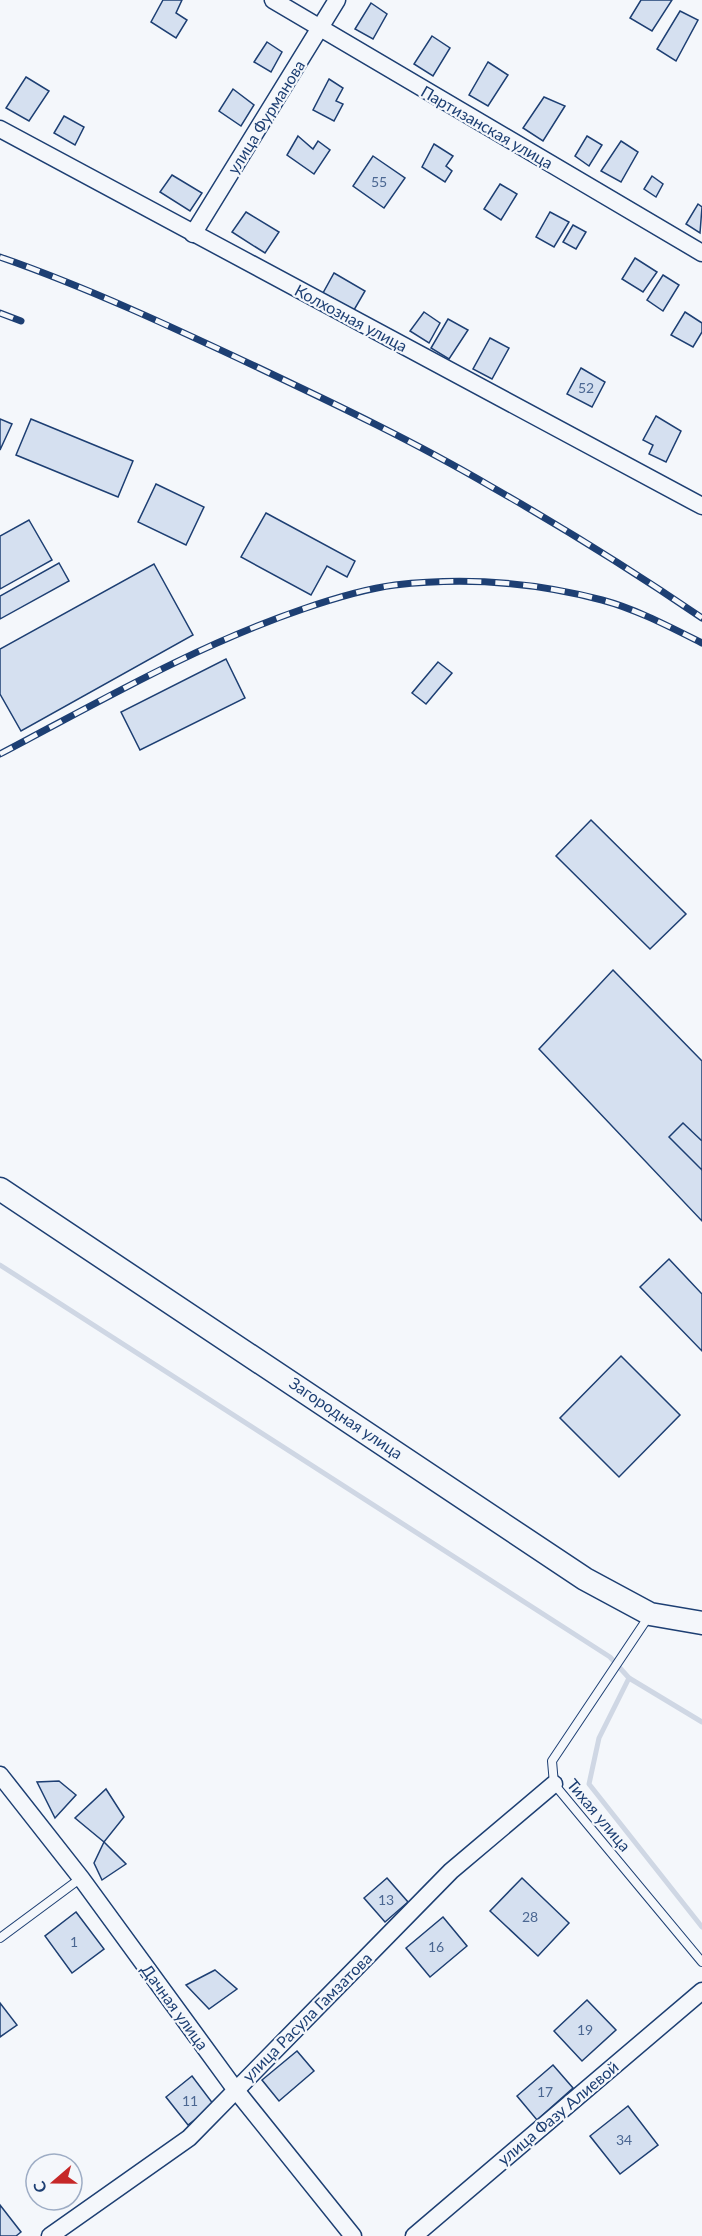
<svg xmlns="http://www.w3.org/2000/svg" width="702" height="2236" font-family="Lato,sans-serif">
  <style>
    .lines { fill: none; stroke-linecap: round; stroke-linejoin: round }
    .stream { stroke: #cfd7e4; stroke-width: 5 }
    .building { fill: #d5e0f0; stroke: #1d3f73; stroke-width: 1.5 }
    .service-casing { stroke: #1d3f73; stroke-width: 10 }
    .minor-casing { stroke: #1d3f73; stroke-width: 19 }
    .secondary-casing { stroke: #1d3f73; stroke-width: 25 }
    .service { stroke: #f4f7fb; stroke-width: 8 }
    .minor { stroke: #f4f7fb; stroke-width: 16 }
    .secondary { stroke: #f4f7fb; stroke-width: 22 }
    .rail-casing { stroke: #1d3f73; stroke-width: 7 }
    .rail { stroke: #f4f7fb; stroke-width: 4.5; stroke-dasharray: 14; stroke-linecap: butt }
    .labels { text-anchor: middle; stroke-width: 4.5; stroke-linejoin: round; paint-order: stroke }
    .number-label { font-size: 14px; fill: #4b6792 }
    .street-label { font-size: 16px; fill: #1d3f73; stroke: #f4f7fb }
  </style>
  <rect width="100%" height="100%" fill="#f4f7fb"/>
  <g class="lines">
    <g class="stream">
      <path d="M0,1265l610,392 19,21 73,44"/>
      <path d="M629,1678l-30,60 -10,46 113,143"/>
    </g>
  </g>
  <g class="building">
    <path d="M163,0h19l-6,13 11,7 -11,18 -25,-16z"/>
    <path d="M641,0h31l-20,31 -22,-13z"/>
    <path d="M371,3l16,11 -14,25 -18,-10z"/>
    <path d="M680,11l18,9 -22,41 -19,-12z"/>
    <path d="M432,36l18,12 -17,28 -19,-12z"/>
    <path d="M267,42l15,10 -11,20 -17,-10z"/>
    <path d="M488,62l20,13 -20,31 -19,-11z"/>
    <path d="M26,77l23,14 -20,30 -23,-13z"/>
    <path d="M329,79l14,9 -7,13 7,3 -9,17 -21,-11z"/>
    <path d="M233,89l21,16 -13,21 -22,-15z"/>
    <path d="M544,97l21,9 -22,35 -20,-13z"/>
    <path d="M64,116l20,11 -9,18 -21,-12z"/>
    <path d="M298,136l15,13 5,-8 12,9 -16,24 -27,-19z"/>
    <path d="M587,136l15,9 -13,21 -14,-10z"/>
    <path d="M621,141l17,11 -17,30 -20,-11z"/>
    <path d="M434,144l19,12 -7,10 6,5 -7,11 -23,-15z"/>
    <path d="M373,156l32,22 -21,30 -31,-22z"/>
    <path d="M172,175l30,18 -12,18 -30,-19z"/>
    <path d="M652,176l11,8 -7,13 -12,-8z"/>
    <path d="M500,184l17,10 -16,26 -17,-11z"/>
    <path d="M698,204l4,3 -2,26 -14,-9z"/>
    <path d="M246,212l33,20 -14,21 -33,-21z"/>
    <path d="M550,212l19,10 -15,25 -18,-10z"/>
    <path d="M573,225l13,7 -10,17 -13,-7z"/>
    <path d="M635,258l22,14 -14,20 -21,-13z"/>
    <path d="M334,273l31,18 -11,19 -31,-17z"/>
    <path d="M663,275l16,10 -16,26 -16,-11z"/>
    <path d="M424,312l16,11 -11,20 -19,-12z"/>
    <path d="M685,312l17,11v9l-9,15 -22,-12z"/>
    <path d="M448,319l20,11 -19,29 -18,-11z"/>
    <path d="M490,338l19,10 -17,31 -19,-10z"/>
    <path d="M581,368l24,14 -13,25 -25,-13z"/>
    <path d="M656,416l25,15 -15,31 -17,-8 4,-9 -10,-5z"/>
    <path d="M0,419l12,5 -12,26z"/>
    <path d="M31,419l102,42 -15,36 -102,-42z"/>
    <path d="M156,484l48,23 -18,38 -48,-23z"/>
    <path d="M266,513l89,48 -8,16 -20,-11 -16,29 -70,-38z"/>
    <path d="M29,520l23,40 -52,29v-53z"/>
    <path d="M59,563l10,18 -69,38v-23z"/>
    <path d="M154,564l39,71 -172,96 -21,-37v-45z"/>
    <path d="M226,659l19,39 -105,52 -19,-38z"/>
    <path d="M438,662l14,11 -26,31 -14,-11z"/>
    <path d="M591,820l95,94 -36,35 -94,-93z"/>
    <path d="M613,970l89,91v160l-163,-172z"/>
    <path d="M683,1123l19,18v29l-33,-33z"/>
    <path d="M669,1259l33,35v57l-62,-64z"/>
    <path d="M621,1356l59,59 -61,62 -59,-59z"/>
    <path d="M59,1781l17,14 -21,23 -18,-36z"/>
    <path d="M106,1789l18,28 -20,25 -29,-24z"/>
    <path d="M104,1842l22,22 -24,16 -8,-17z"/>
    <path d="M387,1878l21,24 -23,20 -21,-24z"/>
    <path d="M522,1878l47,45 -31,33 -48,-45z"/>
    <path d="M76,1912l28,37 -32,24 -27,-37z"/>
    <path d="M443,1917l24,29 -37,31 -24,-29z"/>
    <path d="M215,1970l22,19 -28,20 -23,-24z"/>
    <path d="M587,2000l29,30 -34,31 -28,-30z"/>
    <path d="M0,2003l17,22 -17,12z"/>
    <path d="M297,2051l17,20 -35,30 -17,-21z"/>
    <path d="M553,2065l20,23 -36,32 -20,-24z"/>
    <path d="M192,2076l22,29 -26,20 -22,-28z"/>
    <path d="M628,2106l30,39 -38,29 -30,-38z"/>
    <path d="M0,2205l21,27 -5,4h-16z"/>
  </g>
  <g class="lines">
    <g class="service-casing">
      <g id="service">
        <path d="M649,1616l-97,145 2,23 148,178"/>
        <path d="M0,1938l81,-60"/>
      </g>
    </g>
    <g class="minor-casing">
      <g id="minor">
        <path d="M273,0l429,253"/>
        <path d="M0,129l702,377"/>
        <path d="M193,234l144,-234"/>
        <path d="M0,1775l81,103 154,211 118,147"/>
        <path d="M50,2236l139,-98 262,-267 103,-87"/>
        <path d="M414,2236l288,-245"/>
      </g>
    </g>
    <g class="secondary-casing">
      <path id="secondary" d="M0,1189l585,390 65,35 52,9"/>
    </g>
    <use href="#service" class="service"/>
    <use href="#minor" class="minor"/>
    <use href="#secondary" class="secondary"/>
    <g class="rail-casing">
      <g id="rail">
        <path d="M0,257c89,31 174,71 259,111 78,37 156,74 231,118 72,41 143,85 212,132"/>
        <path d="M0,313l21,8"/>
        <path d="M0,754c99,-52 197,-109 303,-145 29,-10 61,-20 92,-24 70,-8 139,-3 207,15 34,9 68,27 100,43"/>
      </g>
    </g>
    <use href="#rail" class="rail"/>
  </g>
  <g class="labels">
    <g class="number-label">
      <text x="379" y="187">55</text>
      <text x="586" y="393">52</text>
      <text x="386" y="1905">13</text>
      <text x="530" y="1922">28</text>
      <text x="74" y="1947">1</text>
      <text x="436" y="1952">16</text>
      <text x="585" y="2035">19</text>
      <text x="545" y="2097">17</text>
      <text x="190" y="2106">11</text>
      <text x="624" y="2145">34</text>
    </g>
    <g class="street-label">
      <text transform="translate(266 117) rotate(-58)" y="6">улица Фурманова</text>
      <text transform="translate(487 127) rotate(30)" y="6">Партизанская улица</text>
      <text transform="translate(351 318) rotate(28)" y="6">Колхозная улица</text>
      <text transform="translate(346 1418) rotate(34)" y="6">Загородная улица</text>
      <text transform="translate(599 1815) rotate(50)" y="6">Тихая улица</text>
      <text transform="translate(175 2007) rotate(54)" y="6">Дачная улица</text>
      <text transform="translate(307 2017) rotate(-45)" y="6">улица Расула Гамзатова</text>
      <text transform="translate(558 2113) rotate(-40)" y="6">улица Фазу Алиевой</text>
    </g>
  </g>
  <g transform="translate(54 2182) rotate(250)"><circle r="28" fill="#f4f7fb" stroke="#9eadc5" stroke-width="1.5"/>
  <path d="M0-4.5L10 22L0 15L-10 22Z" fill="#c62828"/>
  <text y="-9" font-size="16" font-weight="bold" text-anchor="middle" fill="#1d3f73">С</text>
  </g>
</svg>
